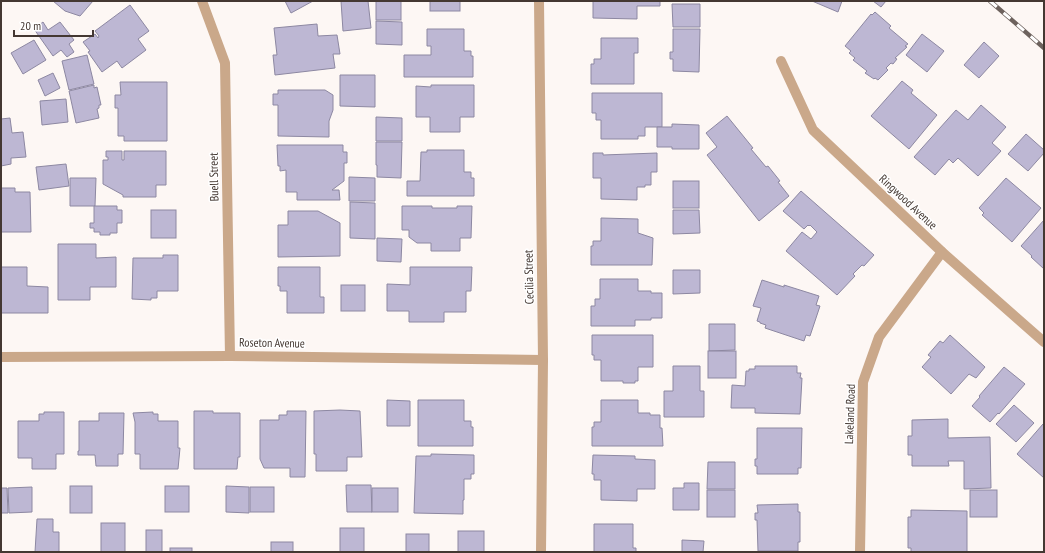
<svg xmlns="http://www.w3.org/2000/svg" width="1045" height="553" font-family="'PT Sans Narrow',sans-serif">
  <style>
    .building { fill: #bdb7d3; stroke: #8d88a2 }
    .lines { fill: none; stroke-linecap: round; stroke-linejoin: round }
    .street { stroke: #caa88a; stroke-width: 10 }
    .rail-casing { stroke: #6d625d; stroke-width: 4.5 }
    .rail { stroke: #fff; stroke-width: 3; stroke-dasharray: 9; stroke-linecap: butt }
    .labels { text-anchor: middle; stroke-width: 3; stroke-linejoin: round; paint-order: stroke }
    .street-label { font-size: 12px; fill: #443832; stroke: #fff }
  </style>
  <rect width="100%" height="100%" fill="#fdf7f4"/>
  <g class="building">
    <path d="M53,1h40l-13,15 -15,-5z"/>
    <path d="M285,1h28l-22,12z"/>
    <path d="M341,1h27l3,27 -28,3z"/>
    <rect x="376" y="1" width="25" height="19"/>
    <rect x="430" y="1" width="30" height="10"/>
    <path d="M593,1h67v5h-23v13l-44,-1z"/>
    <path d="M812,1h30l-4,11z"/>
    <path d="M873,1h13l-5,6z"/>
    <path d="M672,4h28v23h-27z"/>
    <path d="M130,5l19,26 -11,8 8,11 -24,18 -5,-7 -15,11 -14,-20 2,-1 -7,-9 12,-8 3,4 1,-2 -4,-5z"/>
    <path d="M875,12l16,14 -2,2 19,16 -3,2 2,1 -12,11 2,1 -4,5 -2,-1 -5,5 2,2 -10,10 -3,-2 -1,1 -9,-6 2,-2 -14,-11 2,-2 -6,-5 2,-2 -6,-5 26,-32 1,1z"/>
    <path d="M376,21l26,1v23l-26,-1z"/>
    <path d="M43,22l5,8 12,-8 14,18 -5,4 5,8 -7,5 -6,-7 -8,6 -19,-27z"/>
    <path d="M317,24l1,12 19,-1 3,19h-7l2,14 -60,7 -2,-20h4l-3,-27z"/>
    <path d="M427,29h37v22h7v5h2v21h-69v-22h27v-9h-4z"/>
    <path d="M673,29h27l-1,43 -26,-1v-12h-3v-7h3z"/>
    <path d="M922,34l22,17 -17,21 -21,-17z"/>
    <path d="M601,38h37v15h-4v31h-43v-20h3v-5h7z"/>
    <path d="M34,40l12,20 -23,14 -12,-21z"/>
    <path d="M984,42l15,14 -20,22 -15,-13z"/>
    <path d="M87,55l7,29 -25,6 -7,-29z"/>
    <path d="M53,73l7,15 -15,8 -7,-16z"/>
    <path d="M340,75h35v32l-35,-1z"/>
    <path d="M902,81l11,9 -2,3 26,22 -28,34 -38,-33z"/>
    <path d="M120,82h47v59h-43v-5h-6v-28h-3v-13h6z"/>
    <path d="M94,85v3l3,-1 4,18h-2v3l-2,1 2,9 -23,5 -7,-32z"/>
    <path d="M431,85h43v32h-14v15h-30v-15h-14v-31l15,1z"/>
    <path d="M278,90h47l8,5v15l-4,11v16l-51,-1v-31h-5v-11h5z"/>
    <path d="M592,93h70v34h-17v9h-7v3h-37v-19h-5v-7h-4z"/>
    <path d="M66,99l2,23 -26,3 -2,-24z"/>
    <path d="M981,105l25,22 -14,16 9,8 -23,25 -20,-18 -5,5 -4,-4 -14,16 -21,-18 42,-47 12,10z"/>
    <path d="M727,116l26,32 -2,1 15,18 2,-1 12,15 -2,1 11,14 -30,25 -52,-66 10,-8 -11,-14z"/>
    <path d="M376,117l26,1v23h-26z"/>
    <path d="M10,118l2,15 11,-1 3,25 -15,1v6l-10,2v-47z"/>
    <path d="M672,124l27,1v24h-27v-2h-15v-20h15z"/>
    <path d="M1026,134l18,16v3l-16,18 -20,-17z"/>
    <path d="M376,142h26l-1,36 -24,-1v-12h-1z"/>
    <path d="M277,145h66v7h4v11h-3v18l-12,9h7l1,10h-43v-8h-11v-22l-6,1v-5h-2z"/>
    <path d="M427,150h37v22h7v6h3v18h-67v-15h13l1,-29h6z"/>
    <path d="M106,151h16v9h2v-9h42v34h-10v12h-33v-2l-20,-11v-24h5v-3h-2z"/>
    <path d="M593,153h10v2l54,-2v19h-6v13h-6v2h-8v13l-36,-1v-21h-8z"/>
    <path d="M66,164l3,22 -30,4 -3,-23z"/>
    <path d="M349,177l26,1v23h-26z"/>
    <path d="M70,178h26l-1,28h-25z"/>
    <path d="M1006,178l35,30 -29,34 -30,-27 2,-2 -5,-5z"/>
    <rect x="673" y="181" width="26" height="27"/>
    <path d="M1,188h14v4h15l1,40h-30z"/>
    <path d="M801,191l73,64 -10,11 -2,-1 -9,9 2,2 -18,19 -51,-44 16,-19 9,7 6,-7 -7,-7 -1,1 -1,-1 -4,4 -21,-18z"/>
    <path d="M350,202l25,1v36l-25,-1z"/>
    <path d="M94,206h23v4h5v13h-5v10h-7v2h-10v-3h-6v-4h-4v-5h4z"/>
    <path d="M402,206h30v2h25v-2h15l-1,32h-11v13h-29v-8h-14l-8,-6v-7h-7z"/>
    <rect x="151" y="210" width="25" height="28"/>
    <path d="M673,210h26l1,23 -27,1z"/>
    <path d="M288,211h30l22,12v33l-62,1v-32h10z"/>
    <path d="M601,218l37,1v14l15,5 -1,27h-61v-19h2v-5h8z"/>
    <path d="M1044,220v49l-13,-12 1,-1 -11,-10z"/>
    <path d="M377,238l25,1 -1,23 -24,-1z"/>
    <path d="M58,244h38v14l20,-1v30h-26v13h-32z"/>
    <path d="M163,255h15v36h-21v7h-6v2l-19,-1 1,-41h30z"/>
    <path d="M1,267h26v19l21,1v26h-47z"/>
    <path d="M278,267h42v30h4v16h-37v-22h-7v-5h-2z"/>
    <path d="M410,267h62l-1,24h-5v21h-22v10h-35v-11h-22v-27l23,1z"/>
    <path d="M673,270h27v23l-27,1z"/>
    <path d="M600,279h38v12h13v2h11v25h-11v2h-16v6h-44v-20h4v-7h5z"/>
    <path d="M762,280l22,7v-2l35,11 -3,9 4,1 -10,30 -4,-1 -2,6 -39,-13 1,-3 -6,-2v-1l-3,-1 4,-13 -8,-2z"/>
    <rect x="341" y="285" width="24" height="26"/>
    <path d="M709,324h26v26l-26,1z"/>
    <path d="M592,335h61v32h-15v14h-3v2h-12v-2h-22v-21h-7v-5h-2z"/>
    <path d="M950,335l35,32 -9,11 -7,-4 -18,20 -29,-27 9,-10 -3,-2 12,-14 3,2z"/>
    <rect x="708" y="351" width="28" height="27"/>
    <path d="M673,366h27v25h4v26h-40v-26h9z"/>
    <path d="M755,366h42v7h4l-1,5h2l-2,36 -45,-1v-5h-24l1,-23 13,1 1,-15h3v-2h6z"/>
    <path d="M1004,367l21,17 -26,30 -1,-1 -8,9 -18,-16 8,-9 -1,-1z"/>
    <path d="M387,400l23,1v25h-23z"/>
    <path d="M418,400h46v21h7v6h2v19h-55z"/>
    <path d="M601,400h37v13h12v2h10v13h2l1,18h-71v-19h2v-5h7z"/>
    <path d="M1014,405l20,18 -18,19 -20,-18z"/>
    <path d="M340,410l20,1 2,46h-15v14h-31v-17h-2v-43z"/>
    <path d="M194,411h19v2h27v44h-2l-1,12h-43z"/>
    <path d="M287,411h19l-1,66h-15v-9h-26l-4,-9v-39h19v-5h8z"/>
    <path d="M44,412h20v42h-8v15h-24v-11h-14v-37h21v-7h5z"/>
    <path d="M153,412v2h5v7h20v27h2l-2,21h-38v-15h-5v-32l-2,-9z"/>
    <path d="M99,413h25l-1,41h-5v12h-22l-1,-11h-17v-4h1v-30h20z"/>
    <path d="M948,419v19l42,-1 1,51 -27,1v-28h-16l1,5h-37v-11h-4v-19h4v-16z"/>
    <path d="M1043,424h1v54l-27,-24z"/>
    <path d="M757,428h45l-1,40h-3v6h-41v-8h-2v-7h2z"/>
    <path d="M431,454l43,1v19h-3v5h-7v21h-1v14l-49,-1 2,-57h15z"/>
    <path d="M593,455l42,1v3l20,1v29h-18v12l-36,-1v-20h-7v-6h-2z"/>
    <path d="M708,462h27v27h-28z"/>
    <path d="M684,483h15v27h-26v-22h11z"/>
    <path d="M346,485h25l1,27h-25z"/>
    <rect x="70" y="486" width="22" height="27"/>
    <rect x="165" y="486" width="24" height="26"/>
    <path d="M226,486l23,1v26l-23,-1z"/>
    <path d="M32,487v25l-23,1 -1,-25z"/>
    <rect x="250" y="487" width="24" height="25"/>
    <path d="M1,488h6l1,25h-7z"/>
    <rect x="372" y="488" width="26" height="24"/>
    <rect x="707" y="490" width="28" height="27"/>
    <rect x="970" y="490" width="27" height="27"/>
    <path d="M798,504v8h2v30h-2v9h-40l-1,-31h-2v-7h3l-1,-8z"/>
    <path d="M911,510l56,1v41h-56v-4h-3v-31h3z"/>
    <path d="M37,519h16v13h6v20h-24z"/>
    <rect x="101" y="523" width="24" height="29"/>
    <path d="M594,524h39v24h3v4h-42z"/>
    <rect x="340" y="528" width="24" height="24"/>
    <rect x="146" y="530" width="16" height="22"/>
    <rect x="458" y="531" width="26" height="21"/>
    <rect x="406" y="534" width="23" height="18"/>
    <path d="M682,540l22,1 -1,11h-21z"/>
    <rect x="271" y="542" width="22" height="10"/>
    <rect x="170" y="548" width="22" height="4"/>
  </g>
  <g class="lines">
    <g class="street">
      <path d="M202,1l23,62 5,293"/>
      <path d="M539,1l4,359 -2,192"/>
      <path d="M781,61l32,69 129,122 102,90"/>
      <path d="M1,357l229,-1 313,4"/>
      <path d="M860,552l3,-170 16,-45 63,-85"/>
    </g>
    <g class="rail-casing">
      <path id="rail" d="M990,1l54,47"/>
    </g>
    <use href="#rail" class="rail"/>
  </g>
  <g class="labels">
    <g class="street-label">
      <text transform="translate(214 177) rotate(-91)" y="4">Buell Street</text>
      <text transform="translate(908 202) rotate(43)" y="4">Ringwood Avenue</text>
      <text transform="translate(529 277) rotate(-91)" y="4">Cecilia Street</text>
      <text transform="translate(272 343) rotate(1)" y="4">Roseton Avenue</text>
      <text transform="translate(850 414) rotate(-88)" y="4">Lakeland Road</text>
    </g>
  </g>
  <rect width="1045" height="553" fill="none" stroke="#443832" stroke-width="4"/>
  <path d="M14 30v6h79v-6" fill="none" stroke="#443832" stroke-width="2"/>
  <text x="20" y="30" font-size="12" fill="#443832" stroke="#ffffff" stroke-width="3" paint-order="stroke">20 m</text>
</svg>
